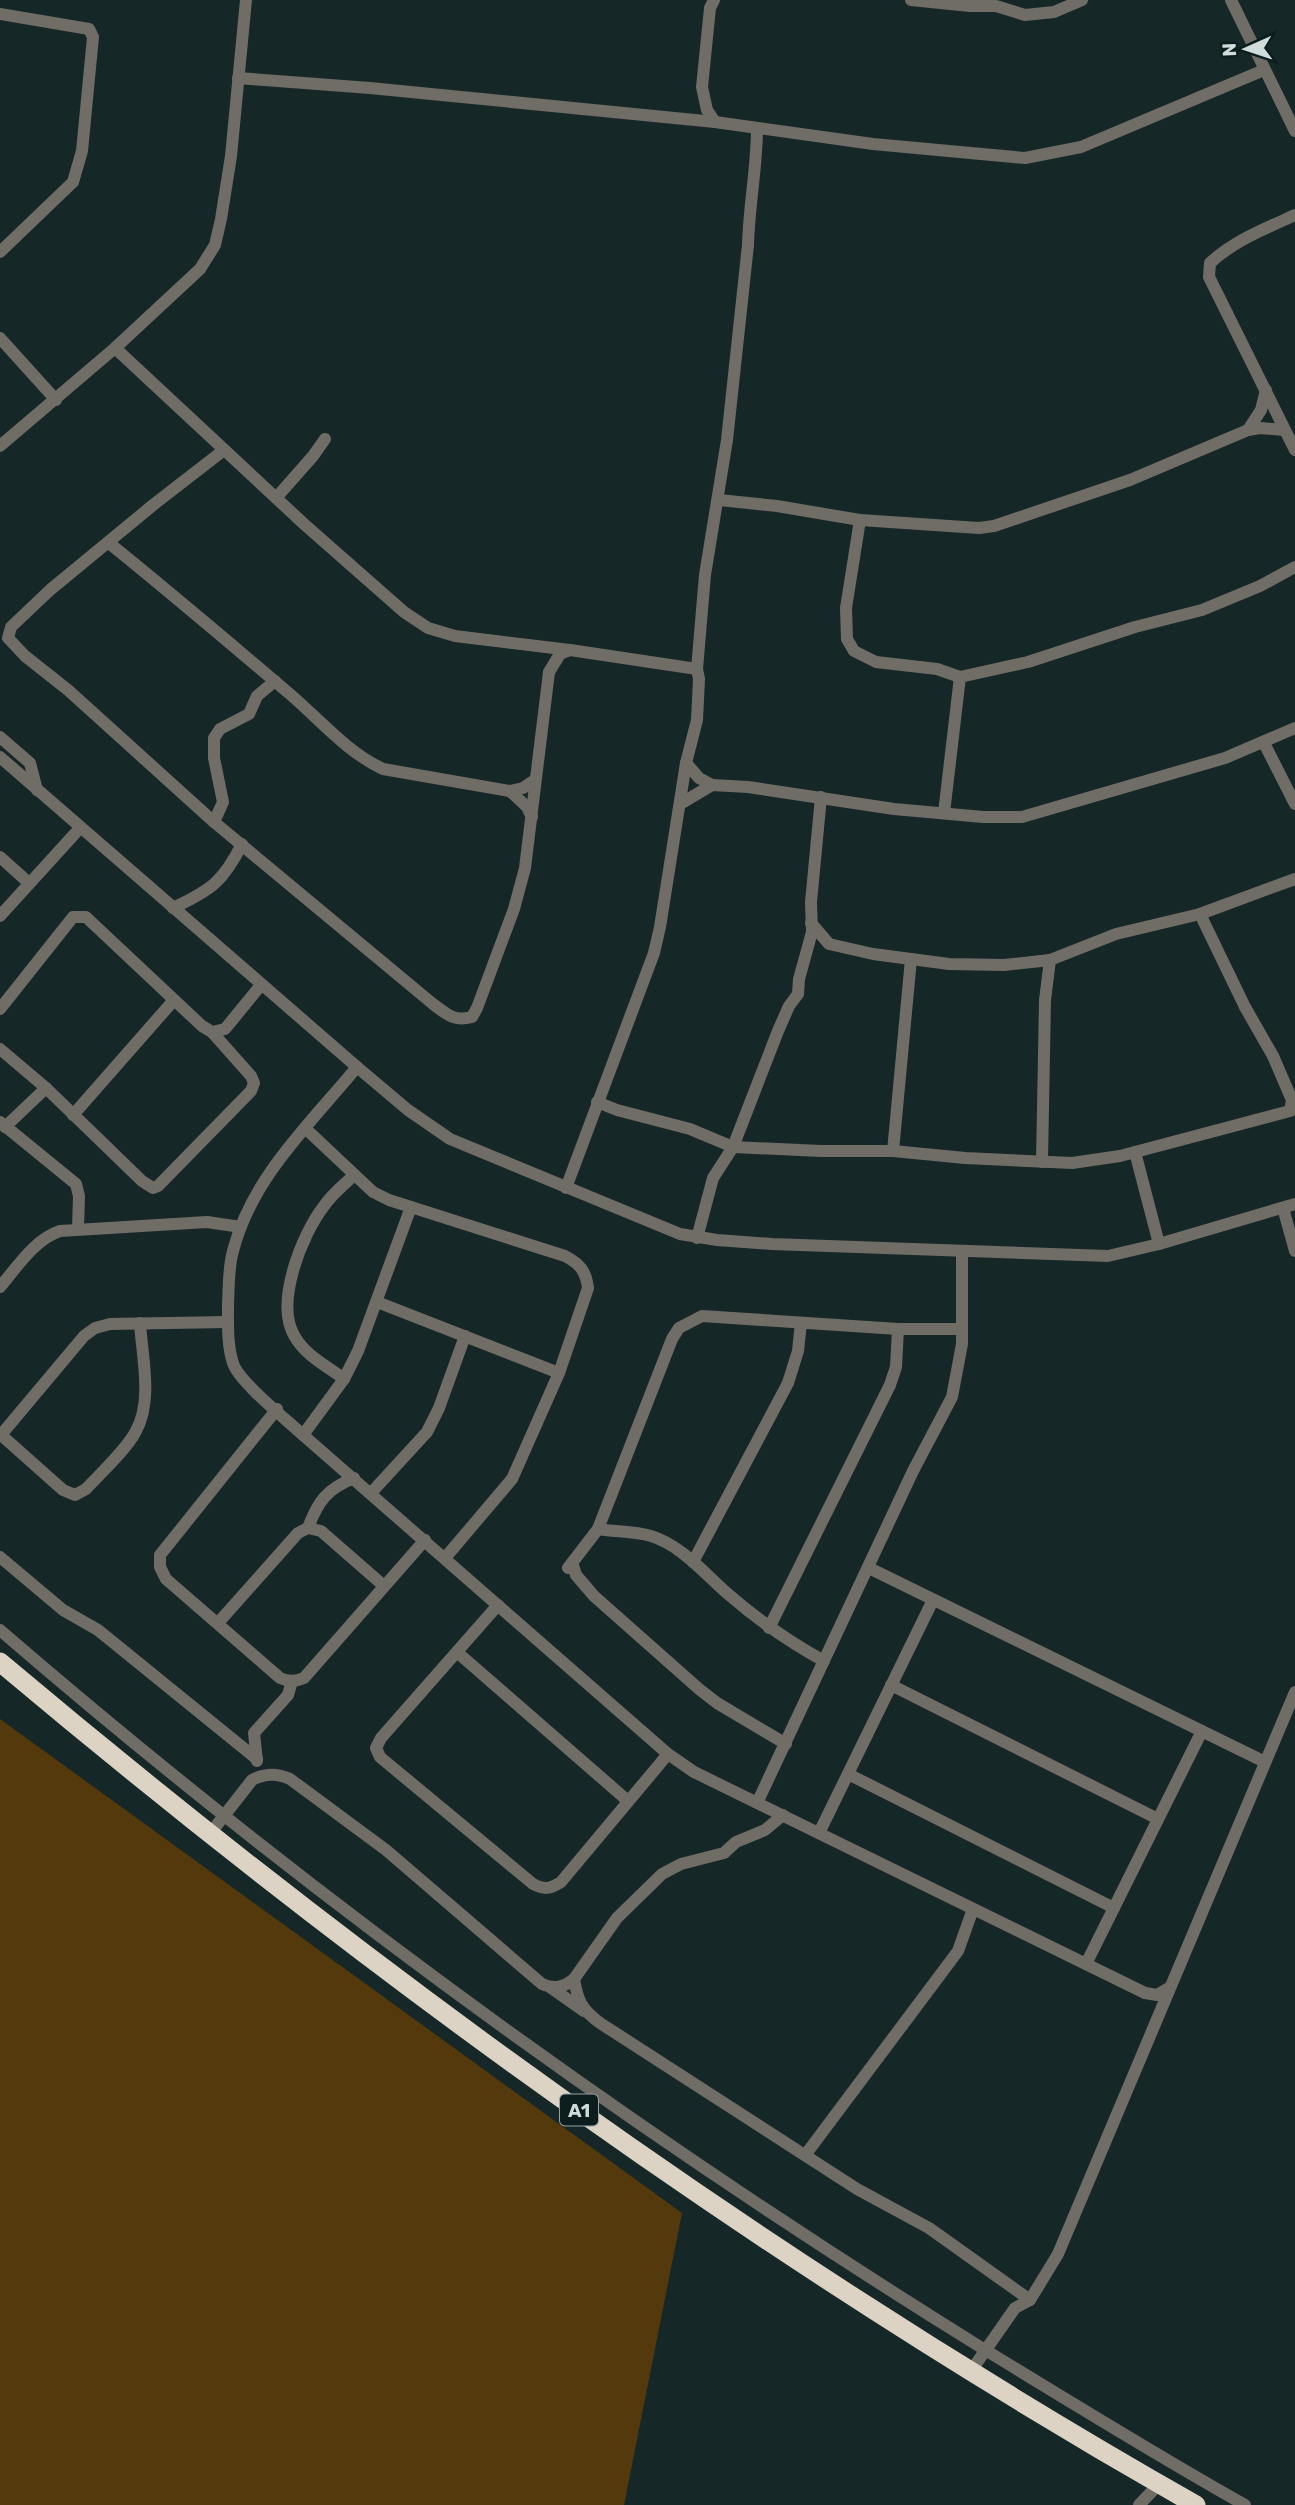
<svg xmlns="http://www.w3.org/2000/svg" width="1295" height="2505" font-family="Rubik,sans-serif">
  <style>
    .green { fill: #53390c }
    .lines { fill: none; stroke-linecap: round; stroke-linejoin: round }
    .minor { stroke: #706c66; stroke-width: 12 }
    .highway { stroke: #ddd3c4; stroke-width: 19 }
    .labels { text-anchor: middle; stroke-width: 6; stroke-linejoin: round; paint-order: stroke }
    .shield { fill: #0c1d1e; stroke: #95a2a2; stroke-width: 2 }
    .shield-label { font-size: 19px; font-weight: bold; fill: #d0dbdb }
  </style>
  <rect width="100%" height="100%" fill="#162727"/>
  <path class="green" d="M0,1719l682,494 -58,292h-624z"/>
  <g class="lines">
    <g class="minor">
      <path d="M714,0l-4,8 -8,79 5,23 8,12"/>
      <path d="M911,0l59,6h26l29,9 29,-3 28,-12"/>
      <path d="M1231,0l64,131"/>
      <path d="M0,14l89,15 4,8 -11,114 -9,31 -73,70"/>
      <path d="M238,78l132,10 345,34 158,22 152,14 56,-11 183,-77"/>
      <path d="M1295,215c-30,14 -60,25 -85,48l-1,14 86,173"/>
      <path d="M0,338l56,62"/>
      <path d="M115,348l189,176 100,88 24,16 27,8 115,14 127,19"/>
      <path d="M1248,430l13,-20 5,-20"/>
      <path d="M0,446l115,-98 85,-79 15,-24 6,-26 10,-63 15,-156"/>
      <path d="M224,450l-71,55 -103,85 -39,37 -3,11 17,18 43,34 146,132 219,182c14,10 20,18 39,13l5,-9 37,-99 11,-41 24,-196 11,-18 10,-4"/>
      <path d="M276,498l37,-42 12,-17"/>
      <path d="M719,500l58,6 83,14 119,8 15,-2 136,-46 118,-50 12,-2 24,2"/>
      <path d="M860,520l-14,88 1,31 7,12 22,11 61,7 23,8 68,-15 107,-35 67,-17 58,-24 35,-19"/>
      <path d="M109,543c62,50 122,101 182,152 30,26 56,57 92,74l127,22 13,-3 12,-8"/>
      <path d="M0,737l30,26 7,27"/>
      <path d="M1264,743l31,61"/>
      <path d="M0,757l357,310 51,43 42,29 230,95 37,6 55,4 336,12 51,-12 136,-40"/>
      <path d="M686,763l13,15 13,7"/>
      <path d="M510,791l17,16 5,10"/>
      <path d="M680,804l32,-19 36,2 146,22 89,8h39l203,-59 70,-30"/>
      <path d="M944,813l16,-136"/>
      <path d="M214,822l9,-20 -9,-44v-20l6,-9 29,-15 8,-18 18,-15"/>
      <path d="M0,857l29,26"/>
      <path d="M173,908c38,-18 50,-26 69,-64"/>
      <path d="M0,916l80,-88"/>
      <path d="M811,923l18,21 44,10 76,10 55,1 46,-5 66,-26 84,-20 95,-35"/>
      <path d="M0,1009l73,-92h13l116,109 10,6 13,-3 36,-44"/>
      <path d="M0,1049l46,39 96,93 11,7 5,-2 93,-95 3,-8 -3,-7 -39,-44"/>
      <path d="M357,1067c-47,57 -105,110 -124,184 -5,18 -4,36 -5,53 0,19 -1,41 5,59 5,18 54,57 70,72l365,319 26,18 451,221 12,2 12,-7"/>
      <path d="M597,1102l20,8 73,19 43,18 88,4h72l72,7 107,5 48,-7 170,-45 2,-11 -19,-44 -28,-49 -45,-93"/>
      <path d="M73,1115l101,-115"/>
      <path d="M0,1122l76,62 3,12 -1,33"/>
      <path d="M5,1127l41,-39"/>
      <path d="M306,1129l67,63 16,8 176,56c15,8 21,15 23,32l-29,85 -47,106 -67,79"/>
      <path d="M893,1151l18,-192"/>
      <path d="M1135,1152l24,92"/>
      <path d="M1042,1162l3,-162 5,-40"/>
      <path d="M566,1188l88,-235 6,-26 26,-164 11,-43 2,-41 -2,-10 8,-94 22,-135 21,-195c1,-40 9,-78 9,-117"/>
      <path d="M1283,1208l12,43"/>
      <path d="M697,1238l16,-60 20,-31 45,-116 11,-25 9,-12 1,-15 13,-47 -1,-30 10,-105"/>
      <path d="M0,1287c17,-20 35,-48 60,-56l147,-9 34,5"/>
      <path d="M377,1302l182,71"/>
      <path d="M344,1379c-17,-13 -38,-23 -49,-42 -21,-33 7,-103 29,-131 8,-12 20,-21 30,-31"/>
      <path d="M277,1409l-117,146v12l6,12 114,99c8,4 15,4 24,0l121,-138"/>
      <path d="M0,1434l63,56 12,5 11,-6c14,-15 41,-40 50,-58 17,-31 6,-74 4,-108"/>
      <path d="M1,1435l83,-99 11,-8 15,-4 118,-2"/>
      <path d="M303,1435l41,-56 14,-28 53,-144"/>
      <path d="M371,1493l56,-61 12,-24 26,-72"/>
      <path d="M308,1528c10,-27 19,-39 46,-50"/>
      <path d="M598,1529c17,3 36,2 53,7 30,9 54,38 77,58 30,26 61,48 96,67"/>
      <path d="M0,1557l63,53 35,20 159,129"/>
      <path d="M693,1562l95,-179 10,-32 3,-28"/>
      <path d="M869,1568l396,194"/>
      <path d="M498,1605l-117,133 -5,10 4,9 153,127c12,6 17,5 28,-2l107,-128"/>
      <path d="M218,1623l80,-90 10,-5 13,3 63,55"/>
      <path d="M769,1628l121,-243 6,-18 2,-38"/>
      <path d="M0,1630c307,265 637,504 982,718 87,53 174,107 263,157"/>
      <path d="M458,1653l170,148"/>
      <path d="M891,1685l267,134"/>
      <path d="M786,1744l-69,-41 -18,-14 -105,-93 -18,-21 -3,-10 -5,3 30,-39 74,-190 7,-11 23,-12 196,13h63"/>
      <path d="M257,1761l-3,-28 34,-38 4,-14"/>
      <path d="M848,1774l266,134"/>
      <path d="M758,1801l155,-330 39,-74 10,-53v-92"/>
      <path d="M819,1833l114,-233"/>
      <path d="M209,1835l43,-55c13,-7 25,-7 38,-1l96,71 156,134c12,5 21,4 32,-5l43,-61 45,-44 19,-10 43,-11 12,-11 29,-12 18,-15"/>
      <path d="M1086,1964l116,-233"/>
      <path d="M574,1979c4,22 7,30 26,44l257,166 72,39 101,72"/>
      <path d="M550,1987l34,24"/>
      <path d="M806,2154l152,-203 15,-42"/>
      <path d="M971,2371l44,-63 15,-8 28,-46 237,-562"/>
      <path d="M1139,2505l20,-21"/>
    </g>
    <path class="highway" d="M0,1662c373,314 772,602 1196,843"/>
  </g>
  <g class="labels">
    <rect class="shield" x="560" y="2094.5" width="38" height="31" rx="5"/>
    <g class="shield-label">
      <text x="579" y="2117">A1</text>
    </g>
  </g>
  <g transform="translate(1246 49) rotate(267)" stroke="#0c1d1e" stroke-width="5" paint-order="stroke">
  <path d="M0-5L12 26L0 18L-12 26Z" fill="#d0dbdb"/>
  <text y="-10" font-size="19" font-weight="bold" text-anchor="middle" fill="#d0dbdb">N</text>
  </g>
</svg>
